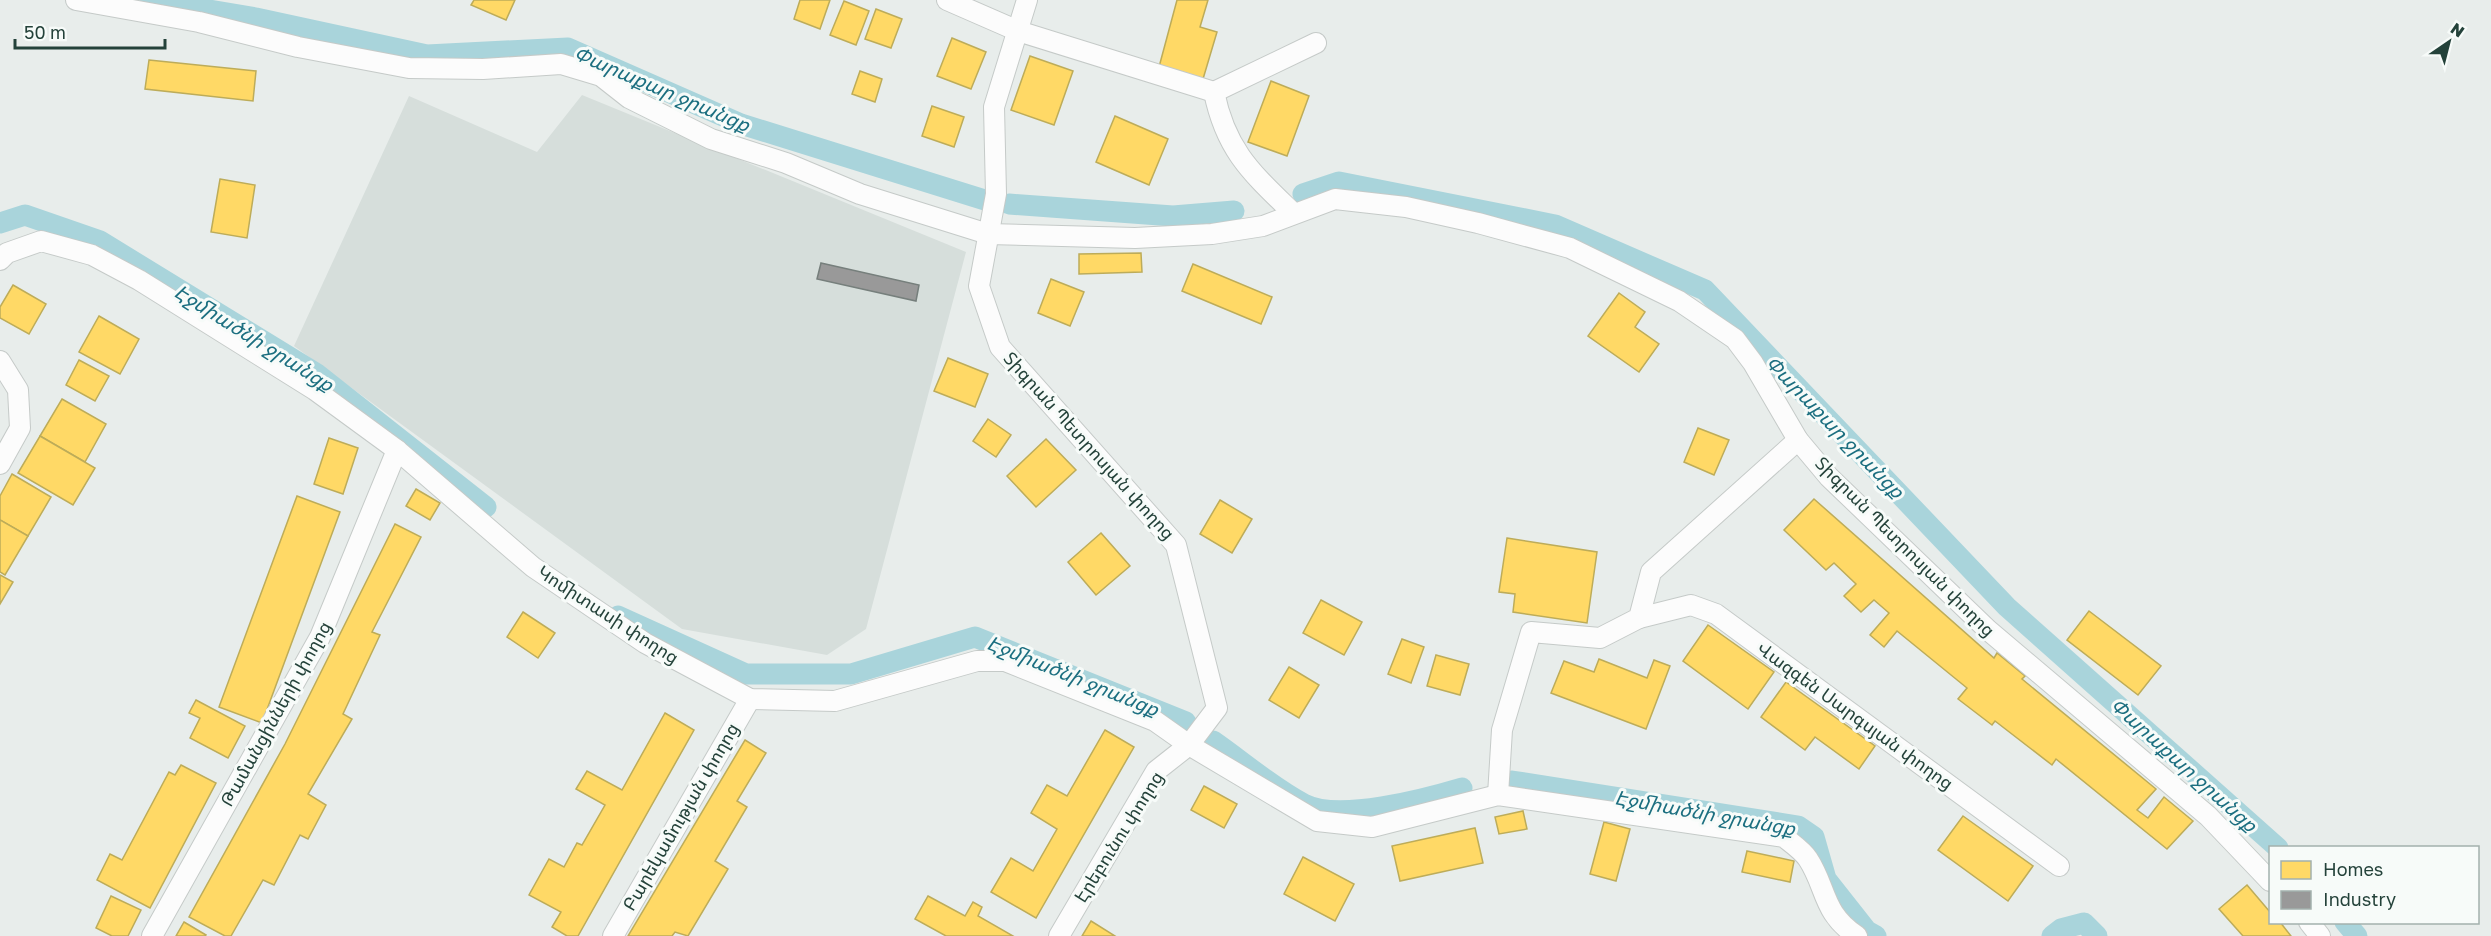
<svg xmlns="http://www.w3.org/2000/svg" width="2491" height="936" font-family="'Golos Text','Noto Sans Armenian',sans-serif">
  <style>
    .built { fill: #d6dedb }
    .homes { fill: #ffd966; stroke: #bdac59; stroke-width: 1.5 }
    .industry { fill: #999; stroke: #767f7c; stroke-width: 1.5 }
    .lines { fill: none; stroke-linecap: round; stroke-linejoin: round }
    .canal { stroke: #a9d4db; stroke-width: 21 }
    .minor-casing { stroke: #c5cac8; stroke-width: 22 }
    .minor { stroke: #fcfcfc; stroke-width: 20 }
    .labels { text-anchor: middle; stroke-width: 6; stroke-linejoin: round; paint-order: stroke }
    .street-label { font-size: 18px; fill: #24423a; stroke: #f7fbf9 }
    .water-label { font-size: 20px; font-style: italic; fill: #1c6f80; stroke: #f7fbf9 }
  </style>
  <rect width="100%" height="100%" fill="#e8edeb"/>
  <path class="built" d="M582,95l384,157 -100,377 -39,26 -145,-26 -388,-283 115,-250 128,56z"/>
  <g class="homes">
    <path d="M474,0h41l-9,20 -35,-15z"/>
    <path d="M800,0h30l-10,29 -26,-10z"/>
    <path d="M1177,0h31l-8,27 17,5 -14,47 -44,-12z"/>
    <path d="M844,1l25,10 -13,34 -26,-10z"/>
    <path d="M876,9l26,10 -11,29 -26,-9z"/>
    <path d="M952,38l34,14 -15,37 -34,-13z"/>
    <path d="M1030,56l43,15 -19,54 -43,-15z"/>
    <path d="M149,60l107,11 -3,30 -108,-12z"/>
    <path d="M860,71l22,8 -7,23 -23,-8z"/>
    <path d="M1271,81l38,15 -22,60 -39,-14z"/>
    <path d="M932,106l32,11 -10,30 -32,-11z"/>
    <path d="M1115,116l53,23 -19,46 -53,-23z"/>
    <path d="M220,179l35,6 -8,53 -36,-6z"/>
    <path d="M1141,253l1,19 -63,2v-20z"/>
    <path d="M1193,264l79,33 -11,27 -79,-33z"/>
    <path d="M1051,279l33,13 -14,34 -32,-13z"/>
    <path d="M13,285l33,19 -17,30 -29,-16v-11z"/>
    <path d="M1619,293l26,19 -10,15 24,17 -20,28 -51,-36z"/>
    <path d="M99,316l40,23 -19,35 -41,-22z"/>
    <path d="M948,358l40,16 -13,33 -41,-16z"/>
    <path d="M79,360l30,16 -14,25 -29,-16z"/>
    <path d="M62,399l44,25 -21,38 -45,-26z"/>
    <path d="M988,419l23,16 -15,22 -23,-16z"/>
    <path d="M1698,428l31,12 -15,35 -30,-13z"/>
    <path d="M40,436l55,32 -22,37 -55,-32z"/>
    <path d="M329,438l29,10 -15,46 -29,-10z"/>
    <path d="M1046,439l30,31 -40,37 -29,-31z"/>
    <path d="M12,474l39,23 -23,39 -28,-16v-24z"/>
    <path d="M416,489l24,14 -10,17 -24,-14z"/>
    <path d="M297,496l43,16 -78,211 -43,-16z"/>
    <path d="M1814,499l180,159 3,-5 28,23 -3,3 134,110 -19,21 11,8 16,-21 29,24 -26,28 -111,-90 -4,6 -57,-44 -3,4 -34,-26 9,-11 -70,-57 -13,16 -14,-12 19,-22 -15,-13 -13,12 -17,-16 12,-12 -22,-21 -8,7 -42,-40z"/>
    <path d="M1220,500l32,19 -20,34 -32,-19z"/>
    <path d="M0,520l28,16 -23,39 -5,-3z"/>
    <path d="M395,524l26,13 -49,95 8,3 -37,79 9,5 -44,75 18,11 -18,34 -8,-4 -26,50 -11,-5 -32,56h-6l-36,-19 96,-173z"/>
    <path d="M1101,533l29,33 -34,29 -28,-33z"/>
    <path d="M1507,538l90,14 -10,71 -74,-11 2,-18 -16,-2z"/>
    <path d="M0,575l13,7 -13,22z"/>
    <path d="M1321,600l41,22 -18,33 -41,-22z"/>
    <path d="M2089,611l72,55 -23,29 -71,-55z"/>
    <path d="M523,612l32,21 -17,25 -31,-21z"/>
    <path d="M1708,625l66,47 -26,37 -65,-48z"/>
    <path d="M1402,639l22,8 -13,36 -23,-9z"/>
    <path d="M1436,655l33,9 -9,31 -33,-9z"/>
    <path d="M1599,659l48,19 7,-18 16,6 -24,63 -95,-36 13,-32 30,11z"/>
    <path d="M1289,667l30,18 -20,33 -30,-18z"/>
    <path d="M1786,682l89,64 -16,23 -44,-32 -10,13 -44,-33z"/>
    <path d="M196,700l49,26 -17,32 -38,-20 10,-20 -11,-5z"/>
    <path d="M665,713l29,17 -116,206h-11l-15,-9 9,-15 -32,-17 20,-36 15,8 13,-24 5,2 23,-40 -29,-16 11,-18 35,19z"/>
    <path d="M1105,730l29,17 -98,171 -45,-26 20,-34 22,13 24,-42 -26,-16 16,-28 20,11z"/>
    <path d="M745,740l21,13 -29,48 10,6 -32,54 13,8 -40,67 -13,-4 -3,4h-44z"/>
    <path d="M181,765l35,18 -66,125 -53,-28 13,-26 12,6 47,-88 6,3z"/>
    <path d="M1204,786l33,18 -13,24 -33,-18z"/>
    <path d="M1523,811l4,18 -28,5 -4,-17z"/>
    <path d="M1963,816l70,50 -25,35 -70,-51z"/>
    <path d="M1604,822l26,7 -14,52 -26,-7z"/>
    <path d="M1475,828l8,35 -83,18 -8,-35z"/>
    <path d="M1747,851l47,10 -4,21 -48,-10z"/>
    <path d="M1303,857l51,27 -19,37 -51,-27z"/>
    <path d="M2247,885l23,27v10h10l11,14h-48l-24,-27z"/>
    <path d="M111,896l30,14 -13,26h-16l-16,-8z"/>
    <path d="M928,896l37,20 8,-14 9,5 -4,9 35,20h-67l-31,-17z"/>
    <path d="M1091,921l24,15h-33z"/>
    <path d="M184,922l22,13 -1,1h-29z"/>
  </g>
  <path class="industry" d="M821,263l98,22 -3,16 -99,-22z"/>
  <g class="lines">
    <g class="canal">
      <path d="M150,0l106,18 171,37 141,-7 173,76 247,77"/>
      <path d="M1303,194l36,-12 216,43 150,65 302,317 271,241"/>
      <path d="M1009,204l164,12 61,-5"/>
      <path d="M0,223l25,-8 75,26 217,133 169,133"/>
      <path d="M618,616l128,58h105l124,-37 211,85"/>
      <path d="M1213,741c29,20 60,47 91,63 35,18 121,-5 158,-16"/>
      <path d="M1512,781l286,45 16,11 12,42 41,52 9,5"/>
      <path d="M2345,922l12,14"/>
      <path d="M2052,936l9,-7 23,-6 13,13"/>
    </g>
    <g class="minor-casing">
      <g id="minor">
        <path d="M76,0l123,22 99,25 111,21 74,1 78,-5 40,12 28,22 82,41 75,24 74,31 128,40 147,4 77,-4 51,-8 72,-27 71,8 72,16 92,25 109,53 56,38 18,24 45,77 31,37 159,153 220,186 62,65"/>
        <path d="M947,0l71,31 196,61 102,-49"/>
        <path d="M1027,0l-33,107 2,87 -17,92 21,61 176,198 41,163 -28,37 -33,26 -97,165"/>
        <path d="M1214,92c12,59 38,81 79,121"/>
        <path d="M0,260l7,-7 34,-12 51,14 47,25 176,110 82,60 136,117 112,76 105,56 85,2 142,-40h28l150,60 34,24 128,76 55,6 126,-32 286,42c7,6 18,13 24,22 19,29 14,54 49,77"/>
        <path d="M0,361l18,29 2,38 -20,36"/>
        <path d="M1639,618l52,-13 25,9 343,252"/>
        <path d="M1498,795l4,-65 29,-98 69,6 39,-20 12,-46 147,-132"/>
        <path d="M2309,922l11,14"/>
        <path d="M152,936l168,-299 77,-187"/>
        <path d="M613,936l137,-237"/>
      </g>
    </g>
    <use href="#minor" class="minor"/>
  </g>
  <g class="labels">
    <g class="street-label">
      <text transform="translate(1089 446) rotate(48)" y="6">Տիգրան Պետրոսյան փողոց</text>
      <text transform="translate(1905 547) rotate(45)" y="6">Տիգրան Պետրոսյան փողոց</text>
      <text transform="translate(608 615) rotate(33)" y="6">Կոմիտասի փողոց</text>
      <text transform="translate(276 714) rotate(-61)" y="6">Թամանցինների փողոց</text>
      <text transform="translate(1855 716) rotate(36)" y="6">Վազգեն Սարգսյան փողոց</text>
      <text transform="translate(681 817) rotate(-60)" y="6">Բարեկամության փողոց</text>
      <text transform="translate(1119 837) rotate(-58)" y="6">Էրեբունու փողոց</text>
    </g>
    <g class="water-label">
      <text transform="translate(662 89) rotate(23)" y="7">Փարաքար ջրանցք</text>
      <text transform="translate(254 338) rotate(32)" y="7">Էջմիածնի ջրանցք</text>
      <text transform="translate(1835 427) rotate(46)" y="7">Փարաքար ջրանցք</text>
      <text transform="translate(1073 676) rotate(22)" y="7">Էջմիածնի ջրանցք</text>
      <text transform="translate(2184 765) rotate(42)" y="7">Փարաքար ջրանցք</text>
      <text transform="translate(1705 813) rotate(10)" y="7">Էջմիածնի ջրանցք</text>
    </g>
  </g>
  <rect x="2269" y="846" width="210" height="78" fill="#f7fbf9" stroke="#a3b1ad" stroke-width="1.5"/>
  <rect x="2281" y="861" width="30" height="18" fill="#ffd966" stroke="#a3b1ad" stroke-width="1.5"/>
  <text x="2323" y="876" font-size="18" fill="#24423a">Homes</text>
  <rect x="2281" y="891" width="30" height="18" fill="#999999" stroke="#a3b1ad" stroke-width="1.5"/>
  <text x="2323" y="906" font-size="18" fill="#24423a">Industry</text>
  <g transform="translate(2449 42) rotate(35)" stroke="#f7fbf9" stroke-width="4.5" paint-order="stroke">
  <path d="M0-4.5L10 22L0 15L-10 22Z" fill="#24423a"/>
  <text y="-9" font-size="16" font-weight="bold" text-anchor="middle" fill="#24423a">N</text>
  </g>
  <path d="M15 39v9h150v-9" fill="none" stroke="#24423a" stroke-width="3"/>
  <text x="24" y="39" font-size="18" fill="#24423a" stroke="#f7fbf9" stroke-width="4.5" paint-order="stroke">50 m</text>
</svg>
